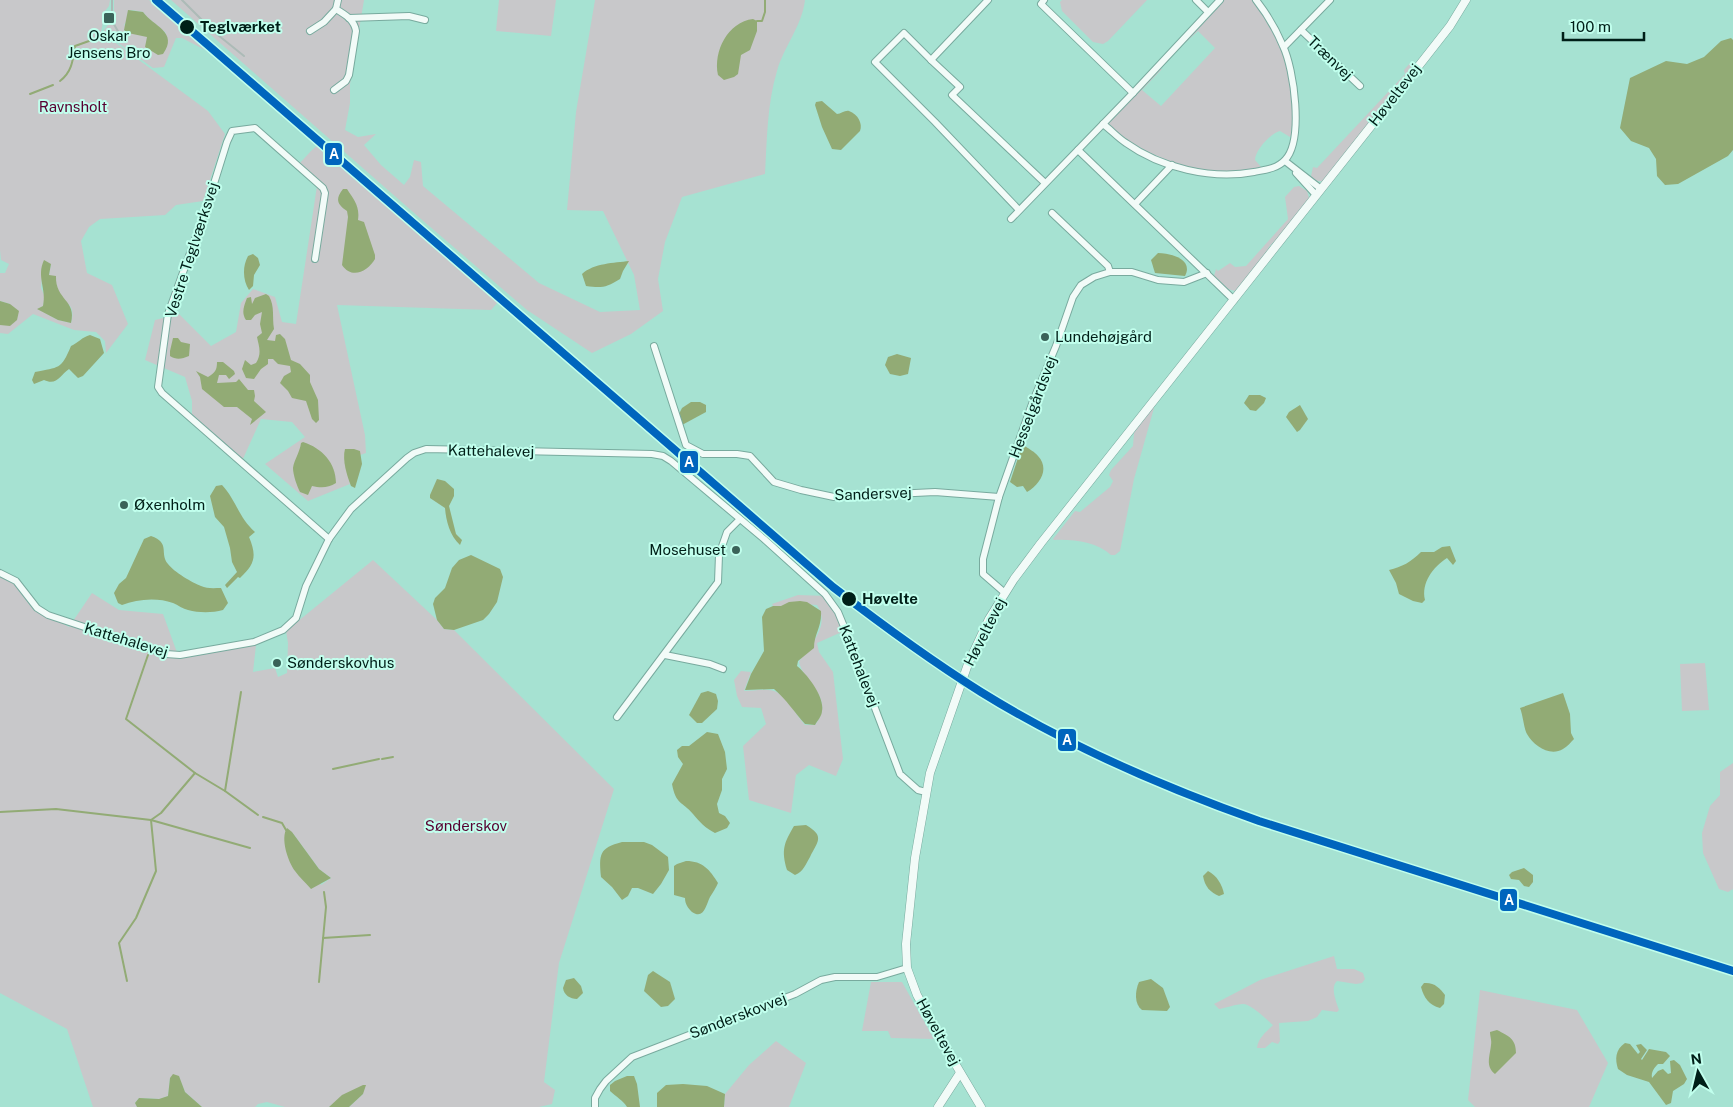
<svg xmlns="http://www.w3.org/2000/svg" width="1733" height="1107" font-family="'Public Sans',sans-serif">
  <style>
    .green { fill: #c8c8ca; fill-rule: evenodd }
    .water { fill: #92ab75 }
    .lines { fill: none; stroke-linecap: round; stroke-linejoin: round }
    .stream { stroke: #92ab75; stroke-width: 2 }
    .minor-casing { stroke: #78aa9e; stroke-width: 8 }
    .tertiary-casing { stroke: #78aa9e; stroke-width: 9 }
    .minor { stroke: #f2fbf8; stroke-width: 6 }
    .tertiary { stroke: #f2fbf8; stroke-width: 8 }
    .rail { stroke: #acbbb7; stroke-width: 2 }
    .rail-1-casing { stroke: #c1ffed; stroke-width: 11 }
    .rail-1 { stroke: #0065bd; stroke-width: 8 }
    .poi-dot { fill: #3a6359; stroke: #c1ffed; stroke-width: 2 }
    .stop-dot { fill: #001f18; stroke: #c1ffed; stroke-width: 2 }
    .labels { text-anchor: middle; stroke-width: 4; stroke-linejoin: round; paint-order: stroke }
    .stop-label { font-size: 15px; font-weight: bold; fill: #001f18; stroke: #c1ffed; text-anchor: start }
    .poi-label { font-size: 15px; fill: #001f18; stroke: #c1ffed; text-anchor: start }
    .street-label { font-size: 15px; fill: #001f18; stroke: #c1ffed }
    .park-label { font-size: 15px; fill: #590031; stroke: #c1ffed }
    .line-badge { stroke: #c1ffed; stroke-width: 2 }
    .badge-label { font-size: 14px; text-anchor: middle; font-weight: bold; fill: #fff }
  </style>
  <rect width="100%" height="100%" fill="#a6e2d2"/>
  <g class="green">
    <path d="M0,0h110l-1,6 -4,5 -4,21 107,79 17,23 -22,67 -27,4 -11,10 -65,4 -11,8 -8,14 6,32 25,12 16,39 -22,29 -1,-12 -9,-9 -22,-2 -41,-16 -25,20 -8,-1v-8h10v-21l-10,-3v-28h5l4,-9 -8,-4 -1,-10zM51,264l-2,11c4,6 6,13 10,19 8,12 17,10 12,29l-13,-3 -20,-11 5,-3 2,-9 -4,-9 1,-10z"/>
    <path d="M114,0h35l58,51 -25,-13h-6l-12,29 -11,1 -50,-36 11,-16zM132,10l11,2 4,5 19,16c-24,5 -22,5 -42,-8l3,-4 1,-10z"/>
    <path d="M171,0h193l-14,84v19l-5,27 13,7 18,-3 -12,11 17,20 23,20 6,-8 4,-17 7,2 2,24 116,97 61,29 40,-2 -6,-35 -31,-64 -36,-1 9,-98 19,-112h210c-3,26 -21,46 -28,71 -10,33 -10,69 -12,103l-83,23 -17,45 -7,37 5,32 -32,23 -39,19 -65,-43 -106,-91z"/>
    <path d="M499,0h57l-5,36 -55,-5z"/>
    <path d="M1062,0h85l-39,41 -5,3 -10,-2 -31,-31 -2,-9z"/>
    <path d="M1224,0h28c25,29 41,69 41,108 0,9 -1,18 -2,27l-1,2 -10,-6c-9,2 -25,19 -25,29l7,8c-44,10 -90,-1 -128,-24 -9,-5 -22,-13 -26,-22l52,-54 2,1 -20,21 19,16 54,-58 -17,-17 -12,11 -1,-2z"/>
    <path d="M1410,63l5,2 -92,116c-5,1 -9,-1 -12,-5l2,-9 4,1 88,-94 -1,-4z"/>
    <path d="M318,145l180,157 -7,8 -154,-5 28,130 1,18 -21,7 5,24 -42,17 -43,-37 40,-27 -13,-15 -31,-3 -19,42 -50,-47v-13l-7,-24 -40,-17 10,-40 24,-6 32,32 25,-14 5,-29 12,-14 22,8 7,25 14,2 21,-138 -18,-22 12,-13z"/>
    <path d="M1299,186l8,5 2,7 -2,4 -25,31 -13,14 -6,11 -28,33 -7,-2 -14,-13 2,-7 2,2 12,-8 5,4 11,-1 42,-47 -3,-22 9,-10z"/>
    <path d="M1150,408h4l-20,71 -14,72 -5,4h-4c-14,-13 -38,-16 -57,-15l-1,-1 22,-28 5,1 30,-25 3,-6 -4,-6 2,-5 22,-24 1,-13z"/>
    <path d="M373,560l64,60 7,9 10,1 160,159 -55,174 -15,119 11,8 -3,14 -13,3h-190l14,-13c-22,-3 -18,2 -34,13h-44l-18,-5 -9,2 -3,3h-53l-17,-15 -6,-15 -9,1 -2,18 -8,3 -21,-1 -4,5 2,4h-44l-26,-78 -67,-36v-417l11,4 19,25 39,22 23,-34 27,17 44,4 16,44 77,-13 -3,27 22,-4 3,9 9,-4 1,-30 -2,-12zM292,832l27,37 12,9 -10,7z"/>
    <path d="M798,595l30,1 16,35 -27,12 2,9 14,20 10,87 -7,17 -27,-11 -13,10 -5,38 -42,-13 -6,-54 23,-22 -5,-16 -19,-1 -5,-11 -3,-16 7,-9 10,1 -7,19c8,0 16,-2 24,-1 17,0 27,24 37,35h10c21,-28 -10,-39 -16,-63 11,-17 32,-36 18,-57l-28,-2 -13,7 -4,-6z"/>
    <path d="M1705,663l4,47 -27,1 -2,-47z"/>
    <path d="M1733,763v126l-5,3 -9,-3 -16,-36 -1,-20 8,-27 10,-11v-23z"/>
    <path d="M1334,956l3,13h17l9,4 2,6 -3,4 -6,1 -19,-3c-7,6 -1,20 2,29l-2,2 -15,-2 -5,7 -9,4 -29,2 1,18 -2,3 -6,-2 -7,6h-8c1,-10 9,-16 16,-23 -6,-5 -22,-21 -30,-21 -7,0 -17,4 -24,5l-5,-5 46,-24z"/>
    <path d="M871,982h31l32,57 -43,-1 -3,-7h-26z"/>
    <path d="M1480,990l97,20 31,53 -19,44h-114l-7,-7z"/>
    <path d="M776,1041l30,22 -17,44h-65l1,-13 24,-29z"/>
  </g>
  <g class="water">
    <path d="M128,10l15,2c10,14 36,20 20,42l-5,1 -13,-8 2,-10 -19,-4 -4,-3z"/>
    <path d="M753,19l4,2v10l-7,19 -9,5 -3,19 -4,3 -10,3 -6,-5c-5,-24 10,-53 35,-56z"/>
    <path d="M1731,38l2,2v110l-5,6 -50,28 -13,1 -8,-9 -1,-17 -7,-11 -18,-7 -11,-13 10,-50 36,-17 21,3 17,-7 17,-16z"/>
    <path d="M822,101l15,13c4,0 8,-4 12,-3 9,3 14,13 11,20l-19,19 -9,-1 -10,-22 -7,-22 1,-3z"/>
    <path d="M343,189h4c7,11 13,17 11,31l6,2 11,33v4c-7,12 -23,21 -33,6l6,-48 -1,-6c-10,-7 -12,-12 -4,-22z"/>
    <path d="M1158,253c12,0 36,6 27,23l-30,-3 -4,-13z"/>
    <path d="M253,254l5,4 2,7 -6,10 -1,11 -4,4c-6,-9 -7,-23 -1,-34z"/>
    <path d="M44,260l7,4 -2,11 7,1c-1,24 21,24 15,47l-13,-3 -21,-11 6,-3c4,-17 -7,-29 1,-46z"/>
    <path d="M629,261l-6,10 -3,8c-14,9 -19,9 -34,7l-4,-12c12,-11 32,-11 47,-13z"/>
    <path d="M266,294l3,2c6,11 3,21 5,33l-7,11 8,1 1,-6 4,-1 5,5 6,21 9,4 10,11v7l8,18 1,20 -3,3 -4,-4 -6,-18 -14,-3 -4,-7 -8,-8 4,-7 7,-4 -1,-6 -12,-2 -5,-5h-5v5l-7,5 -7,10 -8,-1 -4,-9 3,-9 6,5 5,-2c6,-10 3,-16 1,-26l5,-4 -2,-9 2,-12 -7,3 -4,5h-5c-5,-7 -2,-14 1,-22l4,-1 1,7 3,-6z"/>
    <path d="M0,301l10,3 9,7 -2,9 -7,6 -10,-1z"/>
    <path d="M90,335l10,4 4,14 -21,23 -5,2 -9,-9c-9,6 -12,17 -25,11l-10,4 -2,-4 3,-8c24,-5 26,-2 36,-26 7,-3 11,-9 19,-11z"/>
    <path d="M173,338h5l3,4 9,2 -1,12c-7,3 -13,4 -19,0v-5z"/>
    <path d="M897,354l14,4 -3,16 -8,2 -10,-2 -5,-9 3,-8z"/>
    <path d="M217,362h6l11,9 1,3 -6,5 -3,-4h-7l-2,8 19,-1 3,-3 9,11h6l1,6 -1,5 12,11 -16,13 2,-6 -15,-12h-13l-22,-18 -2,-12 -4,-6 12,6c7,-4 9,-7 9,-15z"/>
    <path d="M1249,395h11l6,3 -2,5 -8,8 -6,-1 -6,-7z"/>
    <path d="M691,402h9l6,3v7l-24,13 -4,-9 4,-8z"/>
    <path d="M1300,405l8,14 -8,11 -3,2 -11,-15 3,-5z"/>
    <path d="M303,442c19,6 33,21 33,41 -8,5 -15,5 -24,3l-4,9 -8,-3c-3,-6 -7,-17 -7,-24 1,-8 7,-16 8,-25z"/>
    <path d="M1025,446c4,3 10,6 13,10 12,13 2,28 -11,36l-4,-6 -6,1 -7,-5 11,-33z"/>
    <path d="M345,449h9l6,2 2,13 -7,24 -4,-2c-4,-10 -9,-26 -6,-37z"/>
    <path d="M437,479l8,2 9,8v7l-5,10 7,28 6,6 -2,5c-10,-9 -14,-24 -15,-37l-15,-10v-3z"/>
    <path d="M222,485c14,15 17,33 33,47l-6,5c8,19 6,27 -9,41l-2,-1 -11,11 -2,-3 12,-13 -5,-10 -2,-14 -6,-21 -9,-10 -5,-21 6,-10z"/>
    <path d="M151,536c20,7 8,17 17,28 6,8 25,19 33,22 6,3 14,2 20,2l7,15 -5,7c-11,3 -24,3 -35,0 -5,-1 -10,-5 -15,-7 -16,-6 -36,-4 -51,2l-4,-2 -4,-10 5,-9 7,-6 18,-39z"/>
    <path d="M1450,546l6,15 -3,4 -6,-7c-14,9 -26,25 -22,42l-3,3 -9,-2 -14,-7 -3,-11 -7,-13c13,-3 22,-8 32,-18h13l8,-5z"/>
    <path d="M471,555l29,14 3,8 -6,25 -8,12 -6,6 -29,10 -10,-1 -7,-9 -4,-16 2,-6 10,-10 7,-20 7,-8z"/>
    <path d="M800,601l7,1 14,9c1,16 -7,23 -7,37l-16,13 -1,5c10,8 28,31 25,45 0,5 -5,10 -7,14l-10,-1c-11,-12 -18,-24 -31,-35l-29,1 6,-16 13,-23 -2,-34 4,-8 7,-3h8l8,-4z"/>
    <path d="M708,691l8,3 2,7 -1,8 -15,14h-5l-8,-8 12,-22z"/>
    <path d="M1563,693l7,21 1,19 3,6c-3,3 -7,8 -11,10 -13,8 -29,-3 -36,-15 -3,-5 -4,-19 -7,-26z"/>
    <path d="M707,732l11,2 7,18 2,17 -5,10v11l-5,14 2,9 6,3 5,7 -3,5 -12,5c-10,-5 -15,-11 -22,-19 -11,-13 -17,-9 -21,-30l11,-20 -5,-7 -1,-7 5,-4h7z"/>
    <path d="M806,825c19,11 12,16 4,32 -5,8 -6,14 -15,18l-8,-5c-6,-20 -3,-27 7,-44z"/>
    <path d="M287,828l5,4 27,37 12,9 -20,11c-5,-6 -12,-12 -16,-18 -7,-9 -15,-33 -8,-43z"/>
    <path d="M622,842h22l8,3 16,12 1,13 -8,14 -8,10 -15,-6h-6l-4,8 -6,4 -10,-13 -11,-10c-2,-23 -2,-29 21,-35z"/>
    <path d="M686,861c17,0 24,9 32,22 -2,5 -5,9 -8,14 -4,8 -6,23 -18,15 -4,-4 -7,-8 -7,-14l-11,-3v-29l3,-2z"/>
    <path d="M1524,868l9,7v7l-4,5 -5,-1 -5,-6 -8,-1 -2,-4 3,-3z"/>
    <path d="M1208,871c9,5 14,13 16,23l-5,2c-9,-4 -14,-9 -16,-20z"/>
    <path d="M653,971l17,11 5,17 -7,7 -7,1 -17,-16 4,-16z"/>
    <path d="M574,978l7,8 2,7 -6,6c-7,0 -13,-4 -14,-11l3,-8z"/>
    <path d="M1151,979l12,9 7,19 -3,4 -25,-1c-8,-6 -7,-19 -3,-28z"/>
    <path d="M1424,983c10,-1 16,5 21,12l-1,9 -4,4c-11,-3 -16,-10 -19,-21z"/>
    <path d="M1497,1030c12,6 19,9 19,23l-21,21c-10,-8 -5,-18 -4,-29 1,-4 -1,-9 -1,-13z"/>
    <path d="M1625,1043l5,1 8,10 2,-2 -4,-7 5,-1 6,6 -6,9 1,1 7,-11 17,3 4,4 -7,8h-5c-4,4 -7,8 -6,14l6,-7 5,-2 5,5 3,-1 -1,-12 4,-1 6,5 7,14 -3,5 -11,7 -2,12 -5,2 -17,-23 -22,-7 -9,-6c-3,-10 -3,-19 7,-26z"/>
    <path d="M173,1074l6,2 6,16 17,15h-65l-2,-4 4,-5 20,1 9,-3 2,-18z"/>
    <path d="M627,1076h7l3,8 3,23h-13c-4,-7 -11,-10 -17,-16v-6l5,-4z"/>
    <path d="M683,1084l24,2 18,8 -1,13h-67v-14l9,-8z"/>
    <path d="M363,1085h3l-3,9 -14,13h-20l13,-12z"/>
  </g>
  <g class="lines">
    <g class="stream">
      <path d="M757,21h5l3,-9v-12"/>
      <path d="M60,81c12,-9 13,-21 15,-35l28,-10"/>
      <path d="M30,94l23,-9"/>
      <path d="M148,655l-22,64 69,54"/>
      <path d="M382,759l11,-2"/>
      <path d="M333,769l46,-10"/>
      <path d="M225,791l16,-99"/>
      <path d="M0,812l56,-3 95,11 99,28"/>
      <path d="M263,817l19,6 4,7"/>
      <path d="M323,938l47,-3"/>
      <path d="M127,981l-8,-38 17,-25 20,-47 -5,-51 10,-7 34,-40 30,18 33,24"/>
      <path d="M319,982l7,-75 -2,-15"/>
    </g>
    <g class="minor-casing">
      <g id="minor">
        <path d="M988,0l-57,60 -27,-27 -29,29 60,60 84,88"/>
        <path d="M1044,0l-3,4 92,89"/>
        <path d="M1196,0l12,12"/>
        <path d="M349,18l60,-2 16,4"/>
        <path d="M1301,30l59,56"/>
        <path d="M310,31l14,-9 12,-13"/>
        <path d="M1284,47l46,-47"/>
        <path d="M931,60l29,27 -8,8 93,88"/>
        <path d="M334,90l12,-9 3,-6 7,-44c-2,-12 -11,-16 -20,-22l2,-9"/>
        <path d="M1103,124c8,6 15,14 23,19 35,25 86,37 128,29 10,-2 23,-3 31,-12 19,-20 9,-91 -2,-114 -7,-17 -16,-32 -27,-46"/>
        <path d="M1078,150l156,150"/>
        <path d="M1285,161l36,28"/>
        <path d="M1296,173l20,22"/>
        <path d="M1135,204l37,-39"/>
        <path d="M1052,213l56,53 2,6"/>
        <path d="M1011,219l122,-126 87,-93"/>
        <path d="M315,259l10,-66 -2,-5 -68,-60 -23,3 -5,11 -20,64 -39,108 -10,73 4,6 167,146"/>
        <path d="M654,346l32,99 17,9h34l13,2 24,26 27,8 33,7 101,-5 64,5"/>
        <path d="M0,573l16,8 21,27 11,7 118,39 14,1 74,-13 29,-12 13,-12 10,-32 23,-47 22,-30 56,-51 7,-5 12,-4 226,5 11,2 8,5 93,78 61,55 13,18 7,17 55,145 18,16 8,2"/>
        <path d="M1005,593l-22,-19v-15l16,-62 34,-96 23,-55 17,-49 8,-12 13,-8 16,-5h22l26,8 26,2 23,-9"/>
        <path d="M665,655l45,9 13,5"/>
        <path d="M617,717l101,-135 1,-27 8,-23 12,-12"/>
        <path d="M595,1107v-9l5,-9 6,-8 26,-24 163,-63 26,-14 14,-3h42l30,-9"/>
      </g>
    </g>
    <g class="tertiary-casing">
      <g id="tertiary">
        <path d="M938,1107l22,-34"/>
        <path d="M981,1107l-31,-52 -33,-60 -10,-27 -1,-24 9,-86 15,-85 38,-109 21,-45 25,-40 27,-36 380,-480 29,-37 16,-26"/>
      </g>
    </g>
    <use href="#minor" class="minor"/>
    <use href="#tertiary" class="tertiary"/>
    <g class="rail">
      <path d="M112,0v21l10,17"/>
      <path d="M182,0l31,31 31,25"/>
    </g>
    <g class="rail-1-casing">
      <path id="rail-1" d="M156,0l677,587c48,37 97,73 148,105 87,54 182,95 278,129l474,150"/>
    </g>
    <use href="#rail-1" class="rail-1"/>
  </g>
  <g class="poi-dot">
    <rect x="103" y="12" width="12" height="12" rx="2.5"/>
    <circle cx="1045" cy="337" r="5"/>
    <circle cx="124" cy="505" r="5"/>
    <circle cx="736" cy="550" r="5"/>
    <circle cx="277" cy="663" r="5"/>
  </g>
  <g class="stop-dot">
    <circle cx="187" cy="27" r="8"/>
    <circle cx="849" cy="599" r="8"/>
  </g>
  <g class="labels">
    <g class="stop-label">
      <text x="200" y="32">Teglværket</text>
      <text x="862" y="604">Høvelte</text>
    </g>
    <g class="poi-label">
      <text x="109" y="41" text-anchor="middle">Oskar<tspan x="109" dy="17">Jensens Bro</tspan></text>
      <text x="1055" y="342">Lundehøjgård</text>
      <text x="134" y="510">Øxenholm</text>
      <text x="726" y="555" text-anchor="end">Mosehuset</text>
      <text x="287" y="668">Sønderskovhus</text>
    </g>
    <g class="street-label">
      <text transform="translate(1330 58) rotate(44)" y="5">Trænvej</text>
      <text transform="translate(1395 95) rotate(-52)" y="5">Høveltevej</text>
      <text transform="translate(192 250) rotate(-72)" y="5">Vestre Teglværksvej</text>
      <text transform="translate(1033 407) rotate(-69)" y="5">Hesselgårdsvej</text>
      <text transform="translate(491 451) rotate(1)" y="5">Kattehalevej</text>
      <text transform="translate(873 494) rotate(-2)" y="5">Sandersvej</text>
      <text transform="translate(985 632) rotate(-63)" y="5">Høveltevej</text>
      <text transform="translate(126 640) rotate(17)" y="5">Kattehalevej</text>
      <text transform="translate(859 666) rotate(69)" y="5">Kattehalevej</text>
      <text transform="translate(738 1016) rotate(-21)" y="5">Sønderskovvej</text>
      <text transform="translate(938 1032) rotate(61)" y="5">Høveltevej</text>
    </g>
    <g class="park-label">
      <text x="73" y="112">Ravnsholt</text>
      <text x="466" y="831">Sønderskov</text>
    </g>
  </g>
  <g class="line-badge">
    <rect x="324" y="142" width="19" height="24" rx="5" fill="#0065bd"/>
    <rect x="679" y="450" width="20" height="24" rx="5" fill="#0065bd"/>
    <rect x="1057" y="728" width="20" height="24" rx="5" fill="#0065bd"/>
    <rect x="1499" y="888" width="19" height="24" rx="5" fill="#0065bd"/>
  </g>
  <g class="badge-label">
    <text x="334" y="159">A</text>
    <text x="689" y="467">A</text>
    <text x="1067" y="745">A</text>
    <text x="1509" y="905">A</text>
  </g>
  <g transform="translate(1698 1072) rotate(352)" stroke="#c1ffed" stroke-width="4" paint-order="stroke">
  <path d="M0-4L9 19L0 12L-9 19Z" fill="#001f18"/>
  <text y="-8" font-size="14" font-weight="bold" text-anchor="middle" fill="#001f18">N</text>
  </g>
  <path d="M1563 32v8h81v-8" fill="none" stroke="#001f18" stroke-width="2.5"/>
  <text x="1570" y="32" font-size="15" fill="#001f18" stroke="#c1ffed" stroke-width="4" paint-order="stroke">100 m</text>
</svg>
